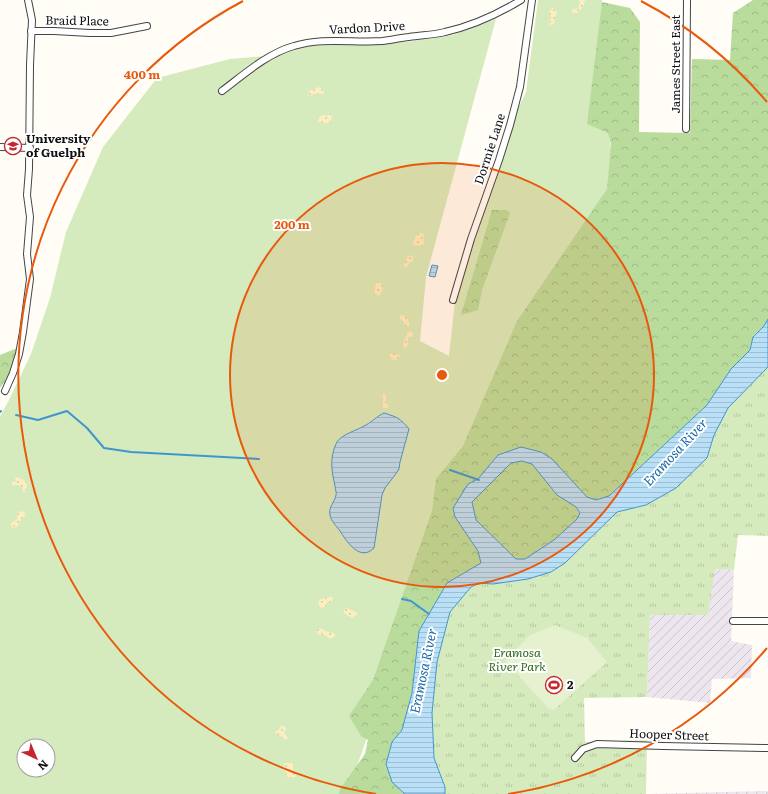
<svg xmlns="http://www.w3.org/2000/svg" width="768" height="794" font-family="Literata,serif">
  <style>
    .industrial { fill: url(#industrial-furrows) }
    .grass { fill: #d5ebbd; fill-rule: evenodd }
    .forest { fill: url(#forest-crowns) }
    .sand { fill: url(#sand-dots) }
    .park { fill: url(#park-tufts) }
    .pitch { fill: #e6f2cf }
    .water { fill: url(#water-rules); stroke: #3f96cf; fill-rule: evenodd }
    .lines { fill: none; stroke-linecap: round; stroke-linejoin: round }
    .stream { stroke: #3f96cf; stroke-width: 2 }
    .minor-casing { stroke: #444; stroke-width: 8 }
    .minor { stroke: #fff; stroke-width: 6 }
    .ring { fill: none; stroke: #e8590c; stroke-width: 2 }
    .labels { text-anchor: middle; stroke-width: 4; stroke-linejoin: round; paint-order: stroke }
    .street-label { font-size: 12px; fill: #111; stroke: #fff }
    .poi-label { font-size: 12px; font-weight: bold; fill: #111; stroke: #fff; text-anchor: start }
    .park-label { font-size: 12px; font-style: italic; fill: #2f6b1f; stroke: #fff }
    .water-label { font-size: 13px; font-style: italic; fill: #1768a6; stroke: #fff }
    .centre { fill: #e8590c; stroke: #fff; stroke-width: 2 }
    .ring-label { font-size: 12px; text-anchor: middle; font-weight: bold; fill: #e8590c; stroke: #fff; stroke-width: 4; stroke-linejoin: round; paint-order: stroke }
  </style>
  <defs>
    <pattern id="industrial-furrows" width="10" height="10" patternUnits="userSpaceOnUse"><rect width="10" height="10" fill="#eee6ef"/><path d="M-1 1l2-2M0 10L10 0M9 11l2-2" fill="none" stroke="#cbc4cc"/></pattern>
    <pattern id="forest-crowns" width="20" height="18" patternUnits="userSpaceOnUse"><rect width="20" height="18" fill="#b9dc9c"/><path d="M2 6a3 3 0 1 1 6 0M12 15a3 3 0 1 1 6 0" fill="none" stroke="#9ebc85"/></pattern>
    <pattern id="sand-dots" width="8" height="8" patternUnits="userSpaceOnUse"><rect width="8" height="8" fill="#fbeec1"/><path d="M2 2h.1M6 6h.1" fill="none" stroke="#d6cba5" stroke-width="1.8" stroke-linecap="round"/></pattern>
    <pattern id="park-tufts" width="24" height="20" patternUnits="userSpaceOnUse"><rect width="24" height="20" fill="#d5ebbd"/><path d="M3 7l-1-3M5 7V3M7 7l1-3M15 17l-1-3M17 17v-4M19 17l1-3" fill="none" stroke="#b6c8a1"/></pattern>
    <pattern id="water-rules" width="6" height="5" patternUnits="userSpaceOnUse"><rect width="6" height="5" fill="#b9e0f7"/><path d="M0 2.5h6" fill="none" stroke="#9ebfd3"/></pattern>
  </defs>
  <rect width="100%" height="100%" fill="#fffdf5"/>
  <g class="industrial">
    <path d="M714,569l20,1 -3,71 21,4 -1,33 -39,1 -2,24 -63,-6 3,-82h58z"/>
    <path d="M768,791v3h-142h20z"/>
  </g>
  <path class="grass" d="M538,0h64l-5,91 12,42 8,69 -159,279 -111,313h-347v-378l8,-14 23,-48 19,-56 16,-66 37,-85 54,-69 73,-19 47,-4 33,-9 97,-4 46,-7 43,-16 -70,258 -6,64 29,15 6,-55 55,-176 16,-33zM24,746h24v24h-24z"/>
  <g class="forest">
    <path d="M753,0h15v319l-4,7 -11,10 -3,14 -19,19 -24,36 -98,91 -13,4 -9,-3 -35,-38 -11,-7 -19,-5 -24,8 -20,24 -10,5 -13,33 23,34 3,12 -34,20 -28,48 -7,62 -10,37 -10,12v40l13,12h-66l1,-5 25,-35 3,-14 -7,-4 -12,-20 24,-36 59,-169 4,-32 27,-33 54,-125 90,-132 4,-45 -3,-11 -21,-9 15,-122 28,6 10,14 -1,110 51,1 2,-74 38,1 3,-47z"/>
    <path d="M492,210h15l3,3 -28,77 -4,20 -17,5z"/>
    <path d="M20,347l-11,29 -9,12v-33z"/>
    <path d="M523,461l9,3 25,31 19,12 4,6 -3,6 -23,21 -29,19h-9l-40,-39 -4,-18 39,-39z"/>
  </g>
  <g class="sand">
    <path d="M579,0h7l-2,2v4l-7,7 -4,1 -1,-1v-3l2,-1h1c4,-1 6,-5 4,-9z"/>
    <path d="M553,8l2,1 2,4 -2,4 -1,7 -3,1 -2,-1 -1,-3 4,-3 -3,-4 1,-4z"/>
    <path d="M319,87l5,3v3l-2,1h-8l-4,2 -2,-1c0,-6 7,-6 11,-8z"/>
    <path d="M330,113h1l1,1 -1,2 1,3 -3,4h-3l-8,-1v-3l1,-2 4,-2 4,1z"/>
    <path d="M419,233h3l2,2v9l-2,3 -4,-2 -3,1 -2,-3 1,-5z"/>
    <path d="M411,255l2,2v4l-4,2 -2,4h-3v-2l4,-9z"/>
    <path d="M379,281l3,3 1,6 -3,5 -2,1 -2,-2h-2v-1l2,-10z"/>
    <path d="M401,315c6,0 8,4 9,9l-2,3 -3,-1 -2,-5 -3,-2v-3z"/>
    <path d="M411,331l2,2v3l-5,3v7l-3,2 -3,-1 5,-14 1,-1z"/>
    <path d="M394,353l3,2 2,-1 1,4c-3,3 -9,3 -11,-2l1,-2z"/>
    <path d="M384,393l2,1v9l2,1 1,2 -2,2h-4l-1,-2 1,-4 -1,-6z"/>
    <path d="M16,477c2,1 5,1 6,2 6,2 6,9 3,13l-3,-1 1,-2 -1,-3 -6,-1h-4v-3l5,-1 -2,-2z"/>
    <path d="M21,511l3,1 2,3 -3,3 -3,2c0,5 -3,8 -8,8l-1,-2c0,-4 2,-5 6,-6v-7z"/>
    <path d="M330,597h2l1,2 -2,4 -3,-1 -2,2 1,2 -6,2c-3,-3 -3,-6 -1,-9z"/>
    <path d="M346,608l3,1 8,4v2l-3,1 -1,2 -8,-4 -2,-3z"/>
    <path d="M320,628l8,4 5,1 2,1v2c-5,5 -6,1 -10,-1h-5c-3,-1 -4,-3 -2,-6z"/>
    <path d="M281,726h3l2,2 -2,5 4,5 -2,2 -5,-4 -5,-2 -1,-1v-1l3,-2z"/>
    <path d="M285,763h7l1,2v6l4,3 -2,3 -5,1h-2l-5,-11z"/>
  </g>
  <path class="park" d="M768,367v169l-30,-1 -4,35 -19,-1 -7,46h-58l-3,82 -63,1 1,44 62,-2 -1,54h-201v-7l-11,-29 -2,-45 5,-51 13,-50 21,-25 8,-4 14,1 72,-21 52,-51 29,-7 61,-47 7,-23 14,-27z"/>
  <path class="pitch" d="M555,625l32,13 20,24 -52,47h-6l-44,-48 25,-26z"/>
  <g class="water">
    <path d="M432,265l6,1 -3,11 -6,-1z"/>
    <path d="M768,319v48l-40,41 -14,27 -7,23 -31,30 -30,17 -29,7 -52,51 -14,9 -23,7 -35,5 -14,-1 -8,4 -21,25 -13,50 -5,51 2,45 11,29v7h-40l-13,-12 -6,-18 6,-22 10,-12 10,-37 7,-62 28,-48 34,-20 -3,-12 -23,-34 -2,-9 15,-24 10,-5 20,-24 23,-8 20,5 11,7 35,38 9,3 13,-4 98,-91 24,-36 19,-19 3,-13 11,-11zM522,461l10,3 25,31 19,12 4,6 -3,6 -23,21 -29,19h-9l-40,-39 -4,-18 39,-39z"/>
    <path d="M384,413c13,4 16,5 25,16l-9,33 -1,7 -4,6 -10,13 -3,7 -8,53c-14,14 -27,-6 -34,-17 -3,-4 -9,-10 -10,-16 -2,-8 5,-13 6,-20 1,-2 -1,-6 -1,-9 -1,-6 -3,-12 -3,-18 -1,-8 1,-19 5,-26 5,-8 21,-12 29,-17 7,-4 10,-8 18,-12z"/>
  </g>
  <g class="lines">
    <g class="stream">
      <path d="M0,412l1,-1"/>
      <path d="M16,415l22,5 29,-9 20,17 17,20 27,4 128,7"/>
      <path d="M450,470l29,10"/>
      <path d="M402,599l9,2 18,13"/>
    </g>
    <g class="minor-casing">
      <g id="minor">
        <path d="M31,31h23l36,2h21l36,-7"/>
        <path d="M222,91c21,-16 46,-38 72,-45 28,-9 59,-3 88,-5 9,-1 18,-3 27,-4 12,-2 25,-2 36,-5 27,-6 53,-18 76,-32"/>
        <path d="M686,129l1,-129"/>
        <path d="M0,147l30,1"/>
        <path d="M453,300l18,-61 28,-79 11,-35 10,-38 12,-87"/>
        <path d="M5,391l8,-18 6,-19 4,-22 7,-53 -3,-25 3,-37 -3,-22 2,-26 1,-104 2,-45 -4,-20"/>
        <path d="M733,621h35"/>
        <path d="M575,758l8,-9 14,-5 66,2 105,2"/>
      </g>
    </g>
    <use href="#minor" class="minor"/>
  </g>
  <circle cx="442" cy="375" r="212" fill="#e8590c" fill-opacity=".12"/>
  <g class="ring">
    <circle cx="442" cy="375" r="212"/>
    <path d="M767 648A424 424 0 0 1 508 794M376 794A424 424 0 0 1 243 1M641 1A424 424 0 0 1 767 102"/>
  </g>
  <defs>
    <g id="university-ring" transform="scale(0.9)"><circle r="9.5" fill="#fff" stroke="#c4262e" stroke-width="1.5"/><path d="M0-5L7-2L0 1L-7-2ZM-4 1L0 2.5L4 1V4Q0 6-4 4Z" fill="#c4262e"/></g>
    <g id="stadium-ring" transform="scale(0.9)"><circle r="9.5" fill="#fff" stroke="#c4262e" stroke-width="1.5"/><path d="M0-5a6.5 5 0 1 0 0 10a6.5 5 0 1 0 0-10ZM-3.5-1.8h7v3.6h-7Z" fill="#c4262e"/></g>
  </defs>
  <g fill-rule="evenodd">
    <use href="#university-ring" x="13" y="146"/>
    <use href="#stadium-ring" x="554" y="685"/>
  </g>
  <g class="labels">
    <g class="street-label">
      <text transform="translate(77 21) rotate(1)" y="4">Braid Place</text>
      <text transform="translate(367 28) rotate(-3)" y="4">Vardon Drive</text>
      <text transform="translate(676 64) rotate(-90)" y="4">James Street East</text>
      <text transform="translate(490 149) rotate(-72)" y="4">Dormie Lane</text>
      <text transform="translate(669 735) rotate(2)" y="4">Hooper Street</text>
    </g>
    <g class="poi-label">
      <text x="26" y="143">University<tspan x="26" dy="14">of Guelph</tspan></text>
      <text x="567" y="689">2</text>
    </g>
    <g class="park-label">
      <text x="517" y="657">Eramosa<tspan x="517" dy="14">River Park</tspan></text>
    </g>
    <g class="water-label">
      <text transform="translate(675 452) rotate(-47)" y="5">Eramosa River</text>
      <text transform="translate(423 671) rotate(-78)" y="5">Eramosa River</text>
    </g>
  </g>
  <circle cx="442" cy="375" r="6" class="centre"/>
  <g class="ring-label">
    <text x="142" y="79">400 m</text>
    <text x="292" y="229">200 m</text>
  </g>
  <g transform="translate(36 758) rotate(136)"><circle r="19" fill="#ffffff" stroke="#a0a0a0"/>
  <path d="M0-3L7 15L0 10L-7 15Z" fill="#c4262e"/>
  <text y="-6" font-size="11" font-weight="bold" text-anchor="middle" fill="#111111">N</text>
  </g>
</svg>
